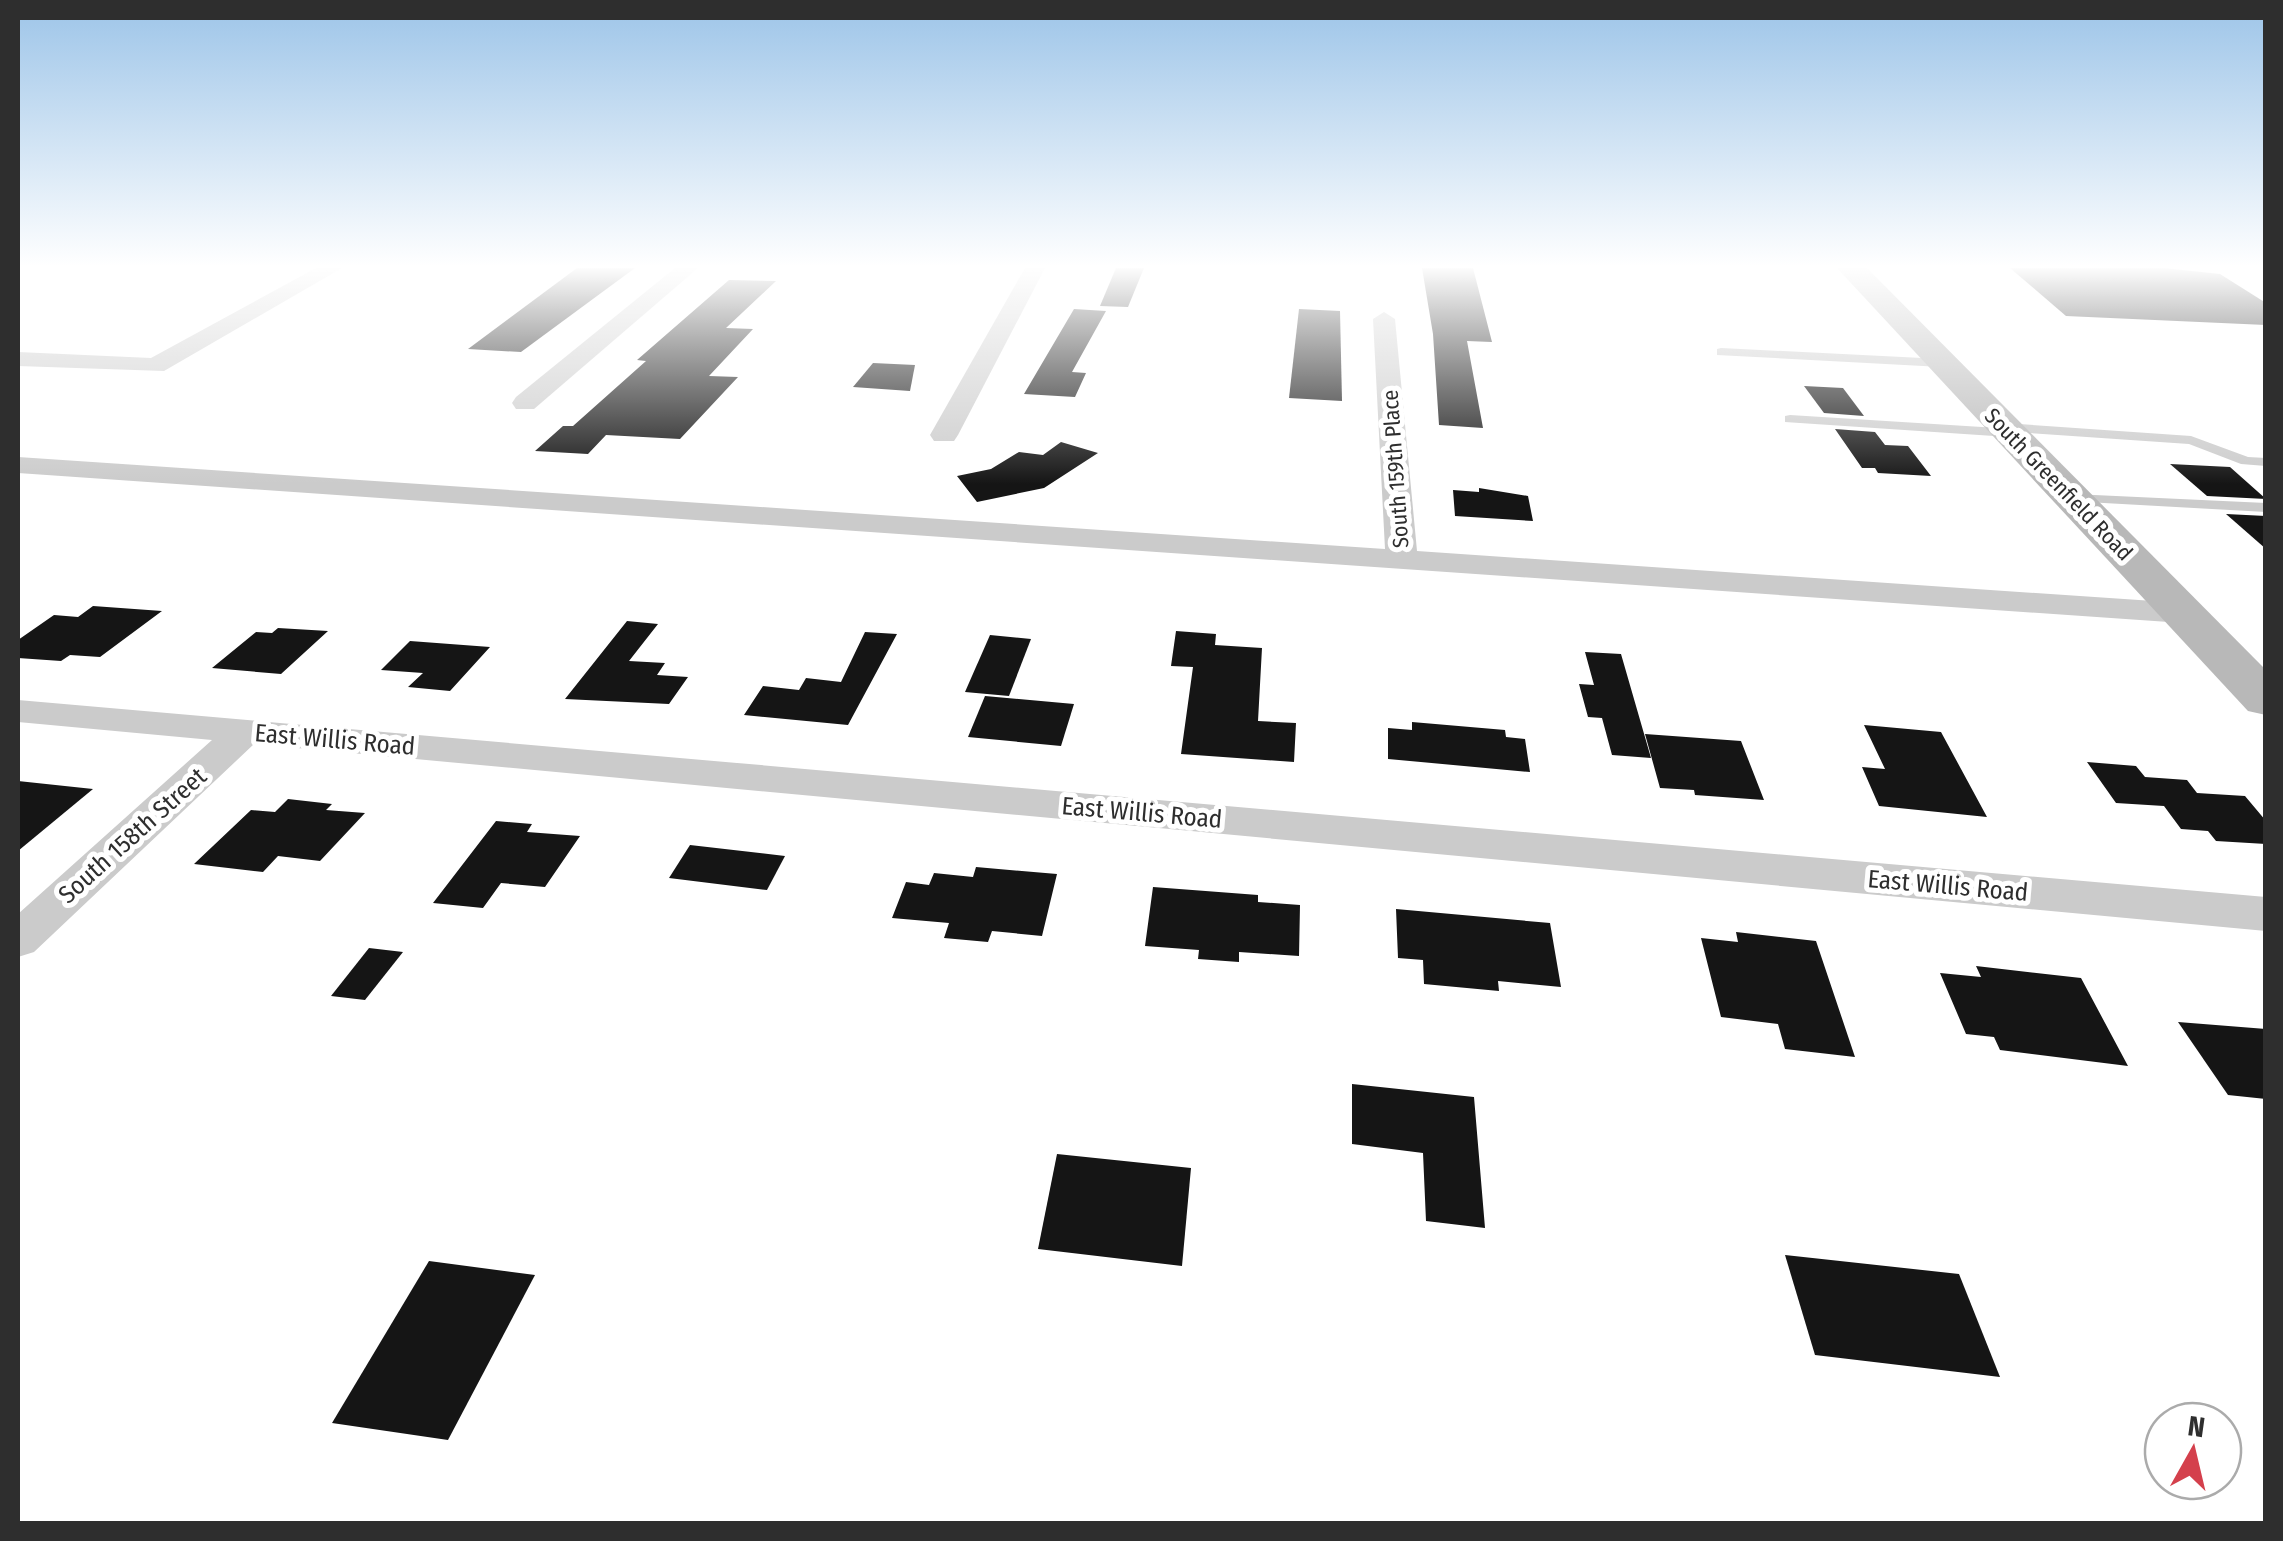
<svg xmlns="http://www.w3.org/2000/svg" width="2283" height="1541" font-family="'Fira Sans Condensed',sans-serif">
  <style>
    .building { fill: #151515 }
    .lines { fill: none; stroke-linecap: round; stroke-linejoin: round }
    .lane { fill: #cbcbcb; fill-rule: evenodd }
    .street { fill: #cbcbcb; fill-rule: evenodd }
    .secondary { fill: #b8b8b8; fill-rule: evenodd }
    .labels { text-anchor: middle; stroke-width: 10; stroke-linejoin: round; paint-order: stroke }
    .far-street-label { font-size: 22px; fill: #2e2e2e; stroke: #fff }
    .street-label { font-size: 25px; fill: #2e2e2e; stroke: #fff }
  </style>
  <rect width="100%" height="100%" fill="#fff"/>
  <g class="building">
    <path d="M577,268h58l-114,84 -53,-3z"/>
    <path d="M1116,268h28l-16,39 -28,-1z"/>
    <path d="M1422,268h51l19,74 -25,-1 16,87 -44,-3 -6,-91z"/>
    <path d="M2010,268h154l56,6 46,29v22l-200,-9z"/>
    <path d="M729,280l47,1 -50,47 27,1 -44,47 29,1 -58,62 -74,-4 -18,19 -53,-3 28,-25h10l73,-65 -9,-1z"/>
    <path d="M1074,309l32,2 -34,61 14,1 -11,24 -51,-3z"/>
    <path d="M1299,309l41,2 2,90 -53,-3z"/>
    <path d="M873,363l42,2 -5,26 -57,-4z"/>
    <path d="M1804,386l39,2 21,28 -40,-3z"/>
    <path d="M1835,429l40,3 10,13 23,1 23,30 -53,-3 -3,-5h-13z"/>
    <path d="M1061,442l37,11 -54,35 -67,14 -20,-26 34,-7 28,-17 24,3z"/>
    <path d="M2170,464l60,3 36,32 -59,-3z"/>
    <path d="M1479,488l49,8 5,25 -78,-5 -2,-26 26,2z"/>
    <path d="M2226,514l40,2v33z"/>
    <path d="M93,606l69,5 -62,46 -30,-2 -9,6 -43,-3v-18l36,-25 24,2z"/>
    <path d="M627,621l31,3 -29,37 36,2 -8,12 31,2 -19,27 -104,-5z"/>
    <path d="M278,628l50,3 -47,43 -69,-6 44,-36 16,1z"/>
    <path d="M1176,631l40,3 -1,11 47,3 -4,73 38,2 -2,39 -113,-8 12,-87 -22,-1z"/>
    <path d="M865,632l32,2 -49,91 -104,-10 19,-29 36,4 7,-12 35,4z"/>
    <path d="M990,635l41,4 -22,57 -44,-4z"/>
    <path d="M410,641l80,6 -40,44 -42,-4 15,-14 -42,-3z"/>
    <path d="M1585,652l36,2 30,104 -39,-3 -10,-37 -14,-1 -9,-33 15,1z"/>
    <path d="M985,696l89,8 -13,42 -93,-9z"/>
    <path d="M1412,722l93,8 1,7 19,2 5,33 -142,-13v-31l24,2z"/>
    <path d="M1864,725l77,7 46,85 -108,-11 -17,-39 23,2z"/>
    <path d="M1645,734l96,7 23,59 -69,-5 -1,-5 -34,-2z"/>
    <path d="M2087,762l49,4 9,11 42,3 10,13 48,3 21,25v23l-50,-3 -8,-10 -27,-2 -17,-23 -48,-3z"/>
    <path d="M18,781l75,8 -75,62z"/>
    <path d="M288,799l44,5 -6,6 39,3 -45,48 -42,-5 -15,16 -69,-8 57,-54 24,2z"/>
    <path d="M496,821l36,3 -5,8 53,4 -35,51 -44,-4 -18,25 -50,-5z"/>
    <path d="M690,845l95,11 -18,34 -98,-12z"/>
    <path d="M976,867l81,7 -15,62 -50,-5 -4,11 -44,-4 5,-15 -57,-5 14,-36 23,3 5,-12 39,4z"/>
    <path d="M1153,887l105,8v7l42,3 -1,51 -60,-4v10l-41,-3 1,-9 -54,-4z"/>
    <path d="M1396,909l154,14 11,64 -63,-6 1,10 -75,-7 -1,-24 -25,-2z"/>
    <path d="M1736,932l80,9 39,116 -70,-8 -7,-25 -57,-7 -20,-79 37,4z"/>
    <path d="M369,948l34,4 -38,48 -34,-4z"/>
    <path d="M1976,966l105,12 47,88 -128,-16 -6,-13 -28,-3 -26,-61 41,4z"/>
    <path d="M2178,1022l88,7v70l-38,-4z"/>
    <path d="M1352,1084l122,13 11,131 -59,-7 -3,-68 -71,-9z"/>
    <path d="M1057,1154l134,14 -9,98 -144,-17z"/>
    <path d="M1785,1255l174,19 41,103 -185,-22z"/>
    <path d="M429,1261l106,14 -87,165 -116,-17z"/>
  </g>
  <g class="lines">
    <g class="lane">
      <path d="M1721,348l221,11 6,4 -6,4 -225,-12v-6z"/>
      <path d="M1790,415l208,13 6,-5 187,13 57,21 18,1v8l-25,-2 -52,-20 -174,-12 -6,5 -224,-15v-6z"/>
      <path d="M2073,494l193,9v9l-198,-11v-6z"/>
    </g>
    <g class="street">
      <path d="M316,268h26l-178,103 -146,-5v-14l133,6z"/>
      <path d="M675,268h23l-164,141h-18l-4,-6 4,-6z"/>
      <path d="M1025,268h20l-87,167 -4,6h-20l-4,-6z"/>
      <path d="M1384,312l11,7 22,232 766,52 12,3 5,7 -5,7 -12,3 -2165,-150v-16l1367,92 -12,-230z"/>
      <path d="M18,700l2248,197v34l-2012,-187 -220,208 -16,5v-43l194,-174 -194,-18z"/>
    </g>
    <path class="secondary" d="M1837,268h30l399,402v45l-18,-4z"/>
  </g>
  <linearGradient id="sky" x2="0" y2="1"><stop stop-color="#9cc4e8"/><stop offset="0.55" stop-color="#fff"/><stop offset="1" stop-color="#fff" stop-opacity="0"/></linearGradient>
  <rect width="2283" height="484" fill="url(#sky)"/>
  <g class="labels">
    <g class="far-street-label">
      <text transform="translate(1395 469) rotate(-94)" y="8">South 159th Place</text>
      <text transform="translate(2059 484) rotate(46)" y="8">South Greenfield Road</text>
    </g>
    <g class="street-label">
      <text transform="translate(335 739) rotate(5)" y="9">East Willis Road</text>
      <text transform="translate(1142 812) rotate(5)" y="9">East Willis Road</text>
      <text transform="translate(132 835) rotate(-42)" y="9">South 158th Street</text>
      <text transform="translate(1948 885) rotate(5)" y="9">East Willis Road</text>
    </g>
  </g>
  <rect width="2283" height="1541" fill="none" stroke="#2e2e2e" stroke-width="40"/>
  <g transform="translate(2193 1451) rotate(8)"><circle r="48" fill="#ffffff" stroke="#ababab" stroke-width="2.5"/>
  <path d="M0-8L18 38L0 25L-18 38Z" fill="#d4404c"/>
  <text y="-15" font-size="28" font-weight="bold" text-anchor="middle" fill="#2e2e2e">N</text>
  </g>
</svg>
